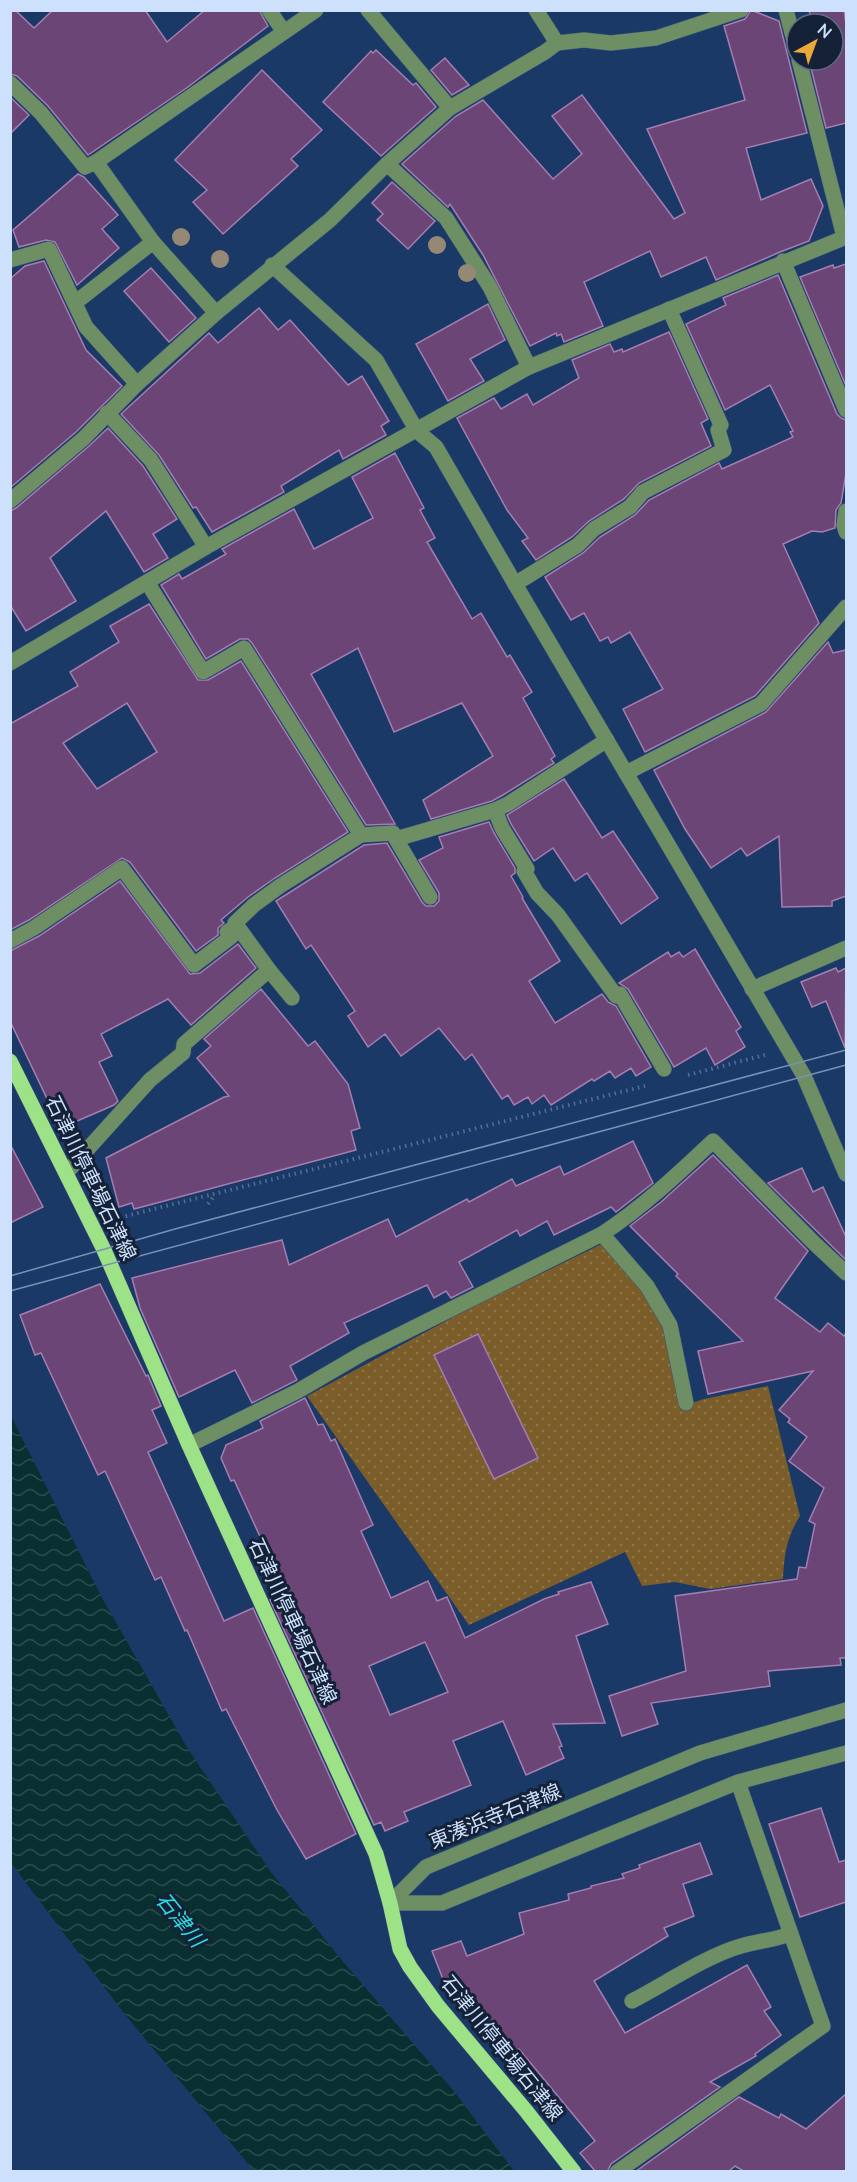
<svg xmlns="http://www.w3.org/2000/svg" width="857" height="2182" font-family="Lato,'Noto Sans JP',sans-serif">
  <style>
    .grass { fill: url(#grass-dots) }
    .water { fill: url(#water-waves) }
    .building { fill: #6a4575; stroke: #a57eb1; stroke-width: 1.5; fill-rule: evenodd }
    .lines { fill: none; stroke-linecap: round; stroke-linejoin: round }
    .minor-casing { stroke: #37547f; stroke-width: 16 }
    .major-casing { stroke: #37547f; stroke-width: 16 }
    .path { stroke: #546e96; stroke-width: 4; stroke-dasharray: 1.5 4.5; stroke-linecap: butt }
    .minor { stroke: #6e8e63; stroke-width: 15 }
    .major { stroke: #9ee287; stroke-width: 15 }
    .tram { stroke: #7991b5; stroke-width: 1.5 }
    .tree { fill: #958874 }
    .labels { text-anchor: middle; stroke-width: 6; stroke-linejoin: round; paint-order: stroke }
    .street-label { font-size: 20px; fill: #cde0fc; stroke: #142136 }
    .water-label { font-size: 21px; font-style: italic; fill: #2adfe4; stroke: #142136 }
  </style>
  <defs>
    <pattern id="grass-dots" width="8" height="8" patternUnits="userSpaceOnUse" patternTransform="scale(1.5)"><rect width="8" height="8" fill="#7b5d2a"/><path d="M2 2h.1M6 6h.1" fill="none" stroke="#8d744a" stroke-width="1.8" stroke-linecap="round"/></pattern>
    <pattern id="water-waves" width="16" height="10" patternUnits="userSpaceOnUse" patternTransform="scale(1.5)"><rect width="16" height="10" fill="#092f30"/><path d="M0 5q4-4 8 0t8 0" fill="none" stroke="#2c4d4f"/></pattern>
  </defs>
  <rect width="100%" height="100%" fill="#1b3967"/>
  <path class="grass" d="M604,1243l39,47 23,39 16,77 22,-7 64,-13 32,130c-13,20 -16,39 -17,63l-73,10 -35,-7 -33,4 -17,-34 -156,73 -162,-229 161,-87z"/>
  <path class="water" d="M11,1416l90,180 87,153 83,123 69,86 113,132 61,81h-260l-131,-159 -112,-149z"/>
  <g class="building">
    <path d="M10,10h5l19,18 19,-18h92l22,32 38,-32h54l9,16 -80,61 -100,68 -40,-49 -31,-30 -7,-2z"/>
    <path d="M751,10l28,11 28,112 -61,15 15,52 50,-21 12,27 -14,35 -29,11 -64,28 -10,-23 -45,20 -11,-26 -66,31 19,44 -39,16 -3,-8 -4,2 -1,-3 -26,13 -47,-91 -33,-51 -2,3 -46,-43 54,-48 27,-16 70,79 29,-25 -30,-38 30,-21 92,124 11,-6 -38,-84 98,-29 -21,-74 21,-7z"/>
    <path d="M809,10h35l2,14v99l-20,5 -17,-68h24v-36h-21z"/>
    <path d="M376,50l37,35 3,-2 20,24 -55,49 -58,-54 48,-51 2,2z"/>
    <path d="M445,58l24,27 -17,10 -21,-25z"/>
    <path d="M262,70l60,60 -31,29 7,7 -75,68 -30,-32 14,-12 -32,-30z"/>
    <path d="M10,97l19,18 -19,19z"/>
    <path d="M78,174l6,3 34,38 -16,14 17,19 -42,37 -22,-43 -9,-2 -27,7 -6,-17z"/>
    <path d="M392,182l43,39 -27,28 -31,-29 6,-6 -11,-11z"/>
    <path d="M44,261l42,89 36,36 -46,46 -66,56v-209l15,-13z"/>
    <path d="M846,264v122l-46,-109 33,-12 1,3z"/>
    <path d="M151,268l45,50 -27,24 -45,-51z"/>
    <path d="M778,275l59,139 4,4 5,2v53l-5,30 -5,7 -1,18 -13,4 -10,-1 -29,13 36,79 -64,73 -110,56 -22,-43 40,-20 -33,-57 -19,11 -3,-6 -8,4 -16,-28 -13,7 -26,-43 38,-24 17,-16 35,-22 14,-15 70,-37 3,6 71,-32 -3,-5 3,-1 -23,-46 -45,25 -39,-86 40,-19 -3,-7z"/>
    <path d="M488,304l17,36 -35,19 14,22 -36,20 -32,-57z"/>
    <path d="M259,308l19,22 12,-10 58,65 14,-9 27,45 -8,5 5,9 -43,24 -4,-9 -58,36 3,6 -72,40 -16,-25 -3,1 -34,-53 -38,-41 88,-81 9,10z"/>
    <path d="M669,332l39,87 -7,4 10,23 -72,37 -15,16 -35,22 -17,16 -36,23 -14,-19 6,-3 -21,-28 -50,-92 37,-20 7,11 26,-15 6,11 46,-27 -7,-18 38,-16 4,8 8,-3 1,3z"/>
    <path d="M108,428l35,38 34,53 -24,15 15,24 -24,14 -38,-61 -56,47 26,43 -50,30 -16,-26v-94l6,-3 73,-62z"/>
    <path d="M395,453l29,55 -4,2 15,28 -8,4 45,77 9,-6 26,44 3,-2 22,37 -9,6 32,58 -4,3 3,4 -51,32 -11,6 -61,18 -8,-19 70,-44 -31,-53 -68,29 -36,-84 -47,26 84,150 -29,1 -114,-182 -4,-4h-8l-34,20 -45,-74 18,-11 3,5 44,-25 -4,-5 72,-40 20,40 59,-31 -21,-41z"/>
    <path d="M149,604l49,76h10l33,-19 107,171 -73,46 -27,19 -27,23 3,3 -6,5v7l-22,16 -66,-89 -8,-4 -93,62 -19,10v-206l68,-38 -8,-14 49,-30 -9,-16zM127,703l30,49 -60,37 -34,-46z"/>
    <path d="M828,642l5,11 13,-3v246l-14,5v5l-50,1 -3,-71 -32,20 -6,-8 -30,20 -26,-39 -31,-59 112,-58z"/>
    <path d="M564,779l38,59 11,-7 45,67 -37,26 -34,-51 -12,8 -22,-33 -19,13 -23,-37 -4,-9z"/>
    <path d="M489,822l5,11 21,35v5l-4,3 12,21 -1,1 38,63 -31,20 26,42 47,-29 6,8 8,4 35,61 -15,9 -5,-8 -16,10 -5,-7 -16,10 -2,-2 -41,26 -7,-10 -12,9 -4,-7 -14,8 -6,-10 -6,4 -30,-45 -7,6 -26,-32 -38,28 -16,-22 -17,13 -20,-31 7,-5 -44,-66 -5,4 -30,-48 88,-56 23,-2 35,59 4,4h8l5,-5v-8l-20,-33 24,-12 -4,-11z"/>
    <path d="M120,881l70,93 10,-1 38,-29 18,24 -65,57 -23,-26 -67,35 11,22 -13,6 19,39 -4,4 -53,23 -51,-107v-70l29,-15z"/>
    <path d="M695,949l46,78 -5,4 9,16 -30,18 -9,-17 -32,19 -46,-78 -9,-6 49,-31 3,5 8,-5 4,5z"/>
    <path d="M836,968l2,4 8,-4 -1,80 -19,-47 -14,6 -11,-25z"/>
    <path d="M261,989l47,57 7,-5 33,43 12,44 -9,3 5,19 -222,59 -2,-6 -13,4 -13,-49 118,-61 5,-1 -32,-38 14,-12 -7,-7z"/>
    <path d="M633,1141l20,42 -37,29 -5,-5 -57,28 -7,-14 -27,15 -3,-6 -58,32 14,25 -22,11 -5,-7 -12,7 -7,-13 -83,38 5,10 -59,33 7,14 -45,23 -17,-33 -56,27 -39,-89 -8,-30 150,-38 7,25 99,-46 8,18 71,-38 2,3 43,-23 4,7 44,-20 4,9z"/>
    <path d="M10,1144l33,63 -33,16z"/>
    <path d="M713,1155l95,96 -33,47 45,34 8,-9 16,13 2,-3v325h-6l1,7 -73,6 2,15 -119,17 7,21 -36,12 -13,-40 77,-25 -11,-75 122,-17 2,-12 7,1 9,-44 -6,-3 15,-33 -35,-27 18,-24 -19,-15 2,-3 -11,-9 34,-39 -105,23 -10,-43 45,-10 -67,-65 2,-2 -48,-48 31,-24z"/>
    <path d="M802,1168l11,24 10,-5 23,50v23l-78,-77z"/>
    <path d="M100,1284l46,92 2,-1 13,31 -9,4 15,33 -19,9 76,169 29,-13 103,226 -50,25 -29,-49 -51,-101 -4,2 -35,-81 -2,1 -24,-54 -6,3 -50,-109 -7,4 -57,-122 -6,2 -15,-40z"/>
    <path d="M478,1334l60,124 -44,21 -60,-124z"/>
    <path d="M305,1398l13,27 5,-1 8,17 4,-2 38,86 -12,6 30,67 37,-17 9,20 10,-4 18,41 79,-39 15,-5 -1,-2 33,-10 17,42 -32,12 29,87 -52,1 9,22 -3,1 5,11 -38,17 -23,-54 -50,20 18,44 -67,27 4,9 -23,10 -4,-9 -7,3 -104,-225 16,-7 -52,-113 -3,1 -10,-23 5,-13 37,-17 -3,-7zM425,1642l23,50 -58,23 -21,-49z"/>
    <path d="M821,1808l18,54 7,-2v42l-46,15 -31,-93z"/>
    <path d="M700,1843l12,31 -29,10 11,32 -30,12 4,8 -74,45 31,52 122,-68 24,42 -7,4 17,24 -26,19 1,2 -46,26 10,5 -109,77 -4,8h-11l-16,-19 15,-12 -76,-92 -6,6 -59,-71 -8,3 -14,-36 29,-10 6,15 57,-22 -5,-21 50,-13 -1,-6 23,-6v-2l33,-8 -2,-4 18,-6 -1,-3z"/>
    <path d="M846,2094v78h-101l-10,-6 -7,6h-93l104,-75 40,21 2,-4 25,15z"/>
  </g>
  <g class="lines">
    <g class="minor-casing">
      <g id="minor">
        <path d="M269,10l15,22"/>
        <path d="M368,10l82,98"/>
        <path d="M536,10l21,33"/>
        <path d="M786,10l11,42"/>
        <path d="M799,60l45,177"/>
        <path d="M10,83l31,30 44,54 11,-5"/>
        <path d="M387,164l59,54 44,69 39,80"/>
        <path d="M10,260l39,-11 37,78 51,57"/>
        <path d="M783,261l63,149"/>
        <path d="M272,265l104,95 41,71 19,16 79,137 289,492 42,98"/>
        <path d="M76,302l77,-60"/>
        <path d="M216,313l-63,-71 -57,-80 220,-152"/>
        <path d="M107,413l44,47 55,87"/>
        <path d="M10,501l73,-62 54,-55 79,-71 114,-93 57,-56 63,-56 95,-56 12,-9 27,-3 27,3 45,-5 85,-28"/>
        <path d="M846,511l-2,14 2,7"/>
        <path d="M147,582l56,90 41,-24 117,187"/>
        <path d="M515,584l63,-39 16,-16 36,-22 13,-15 81,-42 -6,-20 3,-5 -52,-116"/>
        <path d="M10,663l196,-116 323,-180 317,-130"/>
        <path d="M626,773l135,-69 85,-97"/>
        <path d="M495,810l7,18 25,41 -3,2 13,22 21,22 58,81 4,-2 44,75"/>
        <path d="M396,839l34,58"/>
        <path d="M10,941l24,-13 88,-60 72,97 37,-28 -4,-5 10,-6"/>
        <path d="M269,970l23,28"/>
        <path d="M752,989l94,-41"/>
        <path d="M67,1172l83,-92 33,-27 1,-9 85,-74 -34,-47 19,-18 26,-19 81,-51 32,-2 3,6 99,-29 13,-6 99,-64"/>
        <path d="M602,1234l45,52 23,39 16,78"/>
        <path d="M189,1445l109,-54 65,-38 239,-119c41,-27 76,-60 111,-93l100,101 33,31"/>
        <path d="M390,1903l36,-36 274,-114 146,-43"/>
        <path d="M390,1903h52l296,-121 108,-29"/>
        <path d="M632,2001c33,-17 74,-45 109,-55 17,-5 33,-6 50,-12"/>
        <path d="M617,2172l206,-146 -85,-244"/>
      </g>
    </g>
    <g class="major-casing">
      <path id="major" d="M10,1061l94,189 85,195 187,409 14,49 10,46 10,18 28,39 89,106 47,60"/>
    </g>
    <g class="path">
      <path d="M688,1075l77,-20"/>
      <path d="M208,1204l7,-9"/>
      <path d="M114,1219l531,-133"/>
    </g>
    <use href="#minor" class="minor"/>
    <use href="#major" class="major"/>
    <g class="tram">
      <path d="M10,1276l165,-47 671,-179"/>
      <path d="M10,1291l836,-226"/>
    </g>
  </g>
  <g class="tree">
    <circle cx="181" cy="237" r="9"/>
    <circle cx="437" cy="245" r="9"/>
    <circle cx="220" cy="259" r="9"/>
    <circle cx="467" cy="273" r="9"/>
  </g>
  <g class="labels">
    <g class="street-label">
      <text transform="translate(91 1178) rotate(64)" y="7">石津川停車場石津線</text>
      <text transform="translate(293 1621) rotate(65)" y="7">石津川停車場石津線</text>
      <text transform="translate(495 1816) rotate(-22)" y="7">東湊浜寺石津線</text>
      <text transform="translate(502 2048) rotate(51)" y="7">石津川停車場石津線</text>
    </g>
    <g class="water-label">
      <text transform="translate(180 1920) rotate(51)" y="7">石津川</text>
    </g>
  </g>
  <rect width="857" height="2182" fill="none" stroke="#cde0fc" stroke-width="24"/>
  <g transform="translate(815 42) rotate(41)"><circle r="28" fill="#142136" stroke="#5e6d85" stroke-width="1.5"/>
  <path d="M0-4.5L10 22L0 15L-10 22Z" fill="#e9aa38"/>
  <text y="-9" font-size="16" font-weight="bold" text-anchor="middle" fill="#cde0fc">N</text>
  </g>
</svg>
